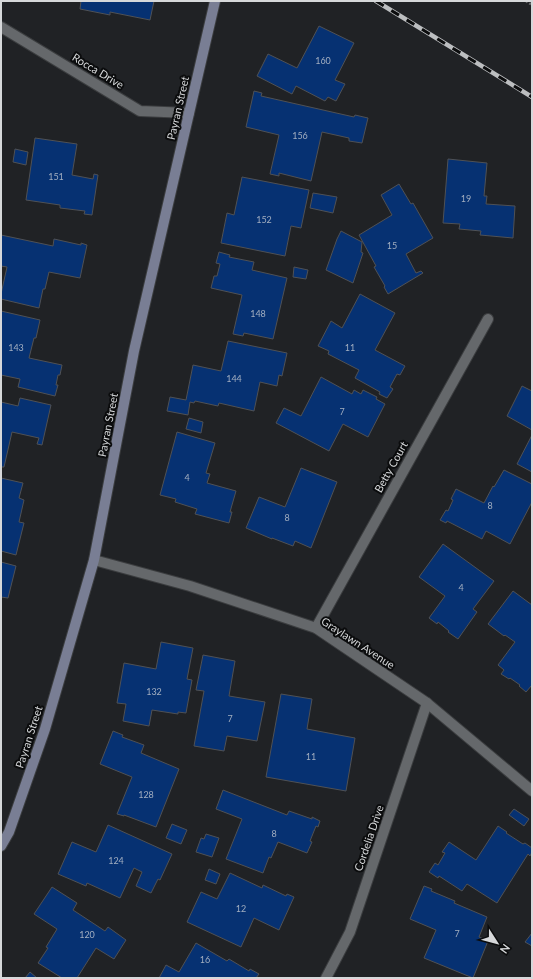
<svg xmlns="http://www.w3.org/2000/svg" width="533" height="979" font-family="Lato,sans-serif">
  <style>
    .building { fill: #063172; stroke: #4f5155 }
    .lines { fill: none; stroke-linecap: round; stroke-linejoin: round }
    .minor-casing { stroke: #3b3d3f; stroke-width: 12 }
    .secondary-casing { stroke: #3b3d3f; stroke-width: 12 }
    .path { stroke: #6d6f71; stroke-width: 2.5; stroke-dasharray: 2 2; stroke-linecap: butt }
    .minor { stroke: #65686b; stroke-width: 10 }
    .secondary { stroke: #797e94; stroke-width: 10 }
    .rail-casing { stroke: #bcbec0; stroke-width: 4.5 }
    .rail { stroke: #0b0c0d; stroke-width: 3; stroke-dasharray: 9; stroke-linecap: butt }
    .labels { text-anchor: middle; stroke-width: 4; stroke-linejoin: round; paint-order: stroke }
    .number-label { font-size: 9px; fill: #a2aec0 }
    .street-label { font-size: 11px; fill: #d6d8da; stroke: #0b0c0d }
  </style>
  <rect width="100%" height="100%" fill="#202225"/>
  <g class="building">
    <path d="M81,1h73l-4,19 -40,-8v3l-30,-6z"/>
    <path d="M319,26l35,17 -19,37 10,4 -9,17 -8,-4 -3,4 -29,-15 -4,8 -35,-18 11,-22 29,14z"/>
    <path d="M254,91l8,2 -1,3 93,21 1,-2 13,3 -6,25 -13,-2v-3l-27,-6 -11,49 -32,-8v3l-9,-2 9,-39 -33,-8z"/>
    <path d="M35,138l42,6 -5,31 21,4 1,-5 4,1 -6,40 -8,-1 1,-3 -25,-3v-3l-34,-5z"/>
    <path d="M15,149l13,3 -2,13 -13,-3z"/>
    <path d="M448,159l39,4 -3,33h3l-1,8 29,2 -2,32 -33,-3 1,-4 -22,-2 1,-5 -17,-1z"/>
    <path d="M242,177l67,13 -8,38 -10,-2 -6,30 -64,-13 6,-30 7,2z"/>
    <path d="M399,184l12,20 2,-1 20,35 -27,16 10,19 5,-2 2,2 -35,21 -4,-7 1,-1 -11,-19 2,-1 -17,-31 33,-20 -11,-20z"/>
    <path d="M313,193l24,4 -4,16 -23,-5z"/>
    <path d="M341,231l21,11 -1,10 2,1 -10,30 -27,-13 11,-31z"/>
    <path d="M1,235l52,11 1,-7 27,6v-2l6,2 -7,33 -31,-6 -4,17h-2l-4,19 -38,-9v-5l6,-27 -6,-1z"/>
    <path d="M219,252l11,3 -1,2 25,5 -2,8 35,8 -14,61 -29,-6 -1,3 -10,-2 9,-39 -31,-7 3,-12h3l3,-12 -4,-1z"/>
    <path d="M294,267l14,3 -2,9 -13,-2z"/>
    <path d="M360,294l35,19 -20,37 30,16 -5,9 -3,-1 -7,13 3,2 -6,9 -8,-4 1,-2 -25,-14 4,-8 -31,-16 1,-3 -11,-5 13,-25 11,7z"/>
    <path d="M1,311l39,9 -4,18h-2l-5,20 33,7 -2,10h-2l-2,10h2l-3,11 -37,-9 2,-8 -19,-4z"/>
    <path d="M228,341l59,12 -5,23 -3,-1 -2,11 -17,-4 -6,29 -35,-8 -1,3 -23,-5 -1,2 -4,-1 -2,13 -21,-4 3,-14 16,3 7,-35 28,6z"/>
    <path d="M321,377l31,17 2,-4 7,4 2,-4 14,7 -1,2 9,5 -17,33 -25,-13 -14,27 -53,-28 8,-15 17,8z"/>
    <path d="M522,386l10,5v39l-25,-14z"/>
    <path d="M20,398l31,7 -9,40 -5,-1 2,-6 -27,-6 -8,35h-3v-65l17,4z"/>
    <path d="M189,418l14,4 -2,11 -15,-4z"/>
    <path d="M177,432l38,11 -9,30 4,1 -3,9 29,8 -6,21h2l-3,11 -34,-9 2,-5 -22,-7 1,-3 -16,-4z"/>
    <path d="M532,435v37l-15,-8z"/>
    <path d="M301,468l36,14 -26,66 -16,-7 -2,5 -21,-8v1l-26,-11 13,-31 26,10z"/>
    <path d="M504,470l28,14v18l-22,42 -24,-13 -4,8 -35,-18 -1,2 -6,-3 6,-10 2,1 5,-11 -2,-1 5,-10 28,14 9,-17 1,1z"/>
    <path d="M1,478l22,5 -4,15 5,2 -5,22 5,1 -8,32 -15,-4z"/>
    <path d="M443,544l51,37 -21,28 4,3 -19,27 -10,-7 1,-1 -11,-9 -1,2 -8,-6 16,-22 -26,-19z"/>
    <path d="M1,562l15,4 -8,32 -7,-1z"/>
    <path d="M513,591l19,14v80l-6,7 -7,-6 1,-1 -10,-7 -1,1 -8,-5 3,-4 -6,-5 17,-23 -10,-7 -1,1 -16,-12z"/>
    <path d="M161,642l32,6 -6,31 5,1 -6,33 -8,-1v2l-26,-4 -3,16 -26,-5 3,-17 -9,-1 7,-40 32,6z"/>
    <path d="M203,655l32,6 -6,35 36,6 -8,39 -30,-5 -3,15 -30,-5 10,-55 -8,-1z"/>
    <path d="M281,694l31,5 -5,30 48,9 -9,53 -80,-14z"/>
    <path d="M113,731l10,4 -1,2 22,8 -3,8 38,16 -23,58 -32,-12v1l-7,-2 15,-37 -32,-13z"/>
    <path d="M223,790l64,25 2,-4 23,8v-2l8,4 -2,6 -2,-1 -6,15 2,1 -5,11 -29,-11 -7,16 -2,-1 -6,16 -37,-14 16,-40 -26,-10z"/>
    <path d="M514,809l15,10 -5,7 -15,-11z"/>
    <path d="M172,824l15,6 -6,14 -15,-6z"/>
    <path d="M108,825l64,29 -12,26 -2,-1 -7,14 -15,-7 6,-14 -8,-4 -14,30 -33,-15 -1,3 -28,-12 14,-32 24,10z"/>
    <path d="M498,826l9,6 -1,1 17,11 2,-1 7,5v4l-2,4 -2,-2 -31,49 -30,-19 -5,7 -23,-15 -1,2 -9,-6 6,-9 3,2 7,-12 -3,-1 7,-10 27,18z"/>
    <path d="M206,834l13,4 -7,19 -16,-5 5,-14 3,1z"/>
    <path d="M209,869l11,5 -4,10 -11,-4z"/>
    <path d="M230,873l32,15 1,-3 23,11 1,-2 7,3 -15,33 -25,-12 -13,29 -54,-25 14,-30 16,7z"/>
    <path d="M424,886l8,3 -1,2 24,10 -1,2 33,14 -8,20 9,4 -15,37 -49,-20 12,-28 -26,-11z"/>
    <path d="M52,887l25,16 -4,7 32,21 3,-4 18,13 -12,19 -18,-11 -19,30h-15l-24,-15 10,-15 -2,-1 11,-18 -23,-15z"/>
    <path d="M532,933v13l-7,-4z"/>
    <path d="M196,943l31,18 2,-2 20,12 1,-2 9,5 -3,4h-97l7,-13 13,7z"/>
    <path d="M30,972l7,6h-12z"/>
  </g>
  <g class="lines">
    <g class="minor-casing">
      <g id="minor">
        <path d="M1,27l139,84 49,2"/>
        <path d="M94,560l96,26 126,42 111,75 105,88"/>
        <path d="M316,628l172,-309"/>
        <path d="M326,978l24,-46 77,-229"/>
      </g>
    </g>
    <g class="secondary-casing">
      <path id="secondary" d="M1,846l8,-14 36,-103 49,-169 40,-209 81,-350"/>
    </g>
    <path class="path" d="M526,1l6,4"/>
    <use href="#minor" class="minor"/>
    <use href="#secondary" class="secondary"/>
    <g class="rail-casing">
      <path id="rail" d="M376,1l156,96"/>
    </g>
    <use href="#rail" class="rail"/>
  </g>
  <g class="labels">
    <g class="number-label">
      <text x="323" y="64">160</text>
      <text x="300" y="139">156</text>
      <text x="56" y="180">151</text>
      <text x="466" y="202">19</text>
      <text x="264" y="223">152</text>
      <text x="392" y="249">15</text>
      <text x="258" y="317">148</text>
      <text x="16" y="351">143</text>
      <text x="350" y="351">11</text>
      <text x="234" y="382">144</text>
      <text x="342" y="415">7</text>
      <text x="187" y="481">4</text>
      <text x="490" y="509">8</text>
      <text x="287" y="521">8</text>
      <text x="461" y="591">4</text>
      <text x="154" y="695">132</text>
      <text x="230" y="722">7</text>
      <text x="311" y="760">11</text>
      <text x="146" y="798">128</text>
      <text x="274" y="837">8</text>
      <text x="116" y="864">124</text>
      <text x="241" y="912">12</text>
      <text x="457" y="937">7</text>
      <text x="87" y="938">120</text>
      <text x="205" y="963">16</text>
    </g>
    <g class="street-label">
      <text transform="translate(98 71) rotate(31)" y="4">Rocca Drive</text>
      <text transform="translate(178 108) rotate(-77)" y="4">Payran Street</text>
      <text transform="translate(108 425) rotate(-79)" y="4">Payran Street</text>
      <text transform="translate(391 467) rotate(-61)" y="4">Betty Court</text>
      <text transform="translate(358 643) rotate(33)" y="4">Graylawn Avenue</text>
      <text transform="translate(29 737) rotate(-72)" y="4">Payran Street</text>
      <text transform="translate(369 838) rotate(-71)" y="4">Cordelia Drive</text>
    </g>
  </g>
  <rect width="533" height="979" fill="none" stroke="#d6d8da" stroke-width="4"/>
  <g transform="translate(497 943) rotate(126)" stroke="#0b0c0d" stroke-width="3" paint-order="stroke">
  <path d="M0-3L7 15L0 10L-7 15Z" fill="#d6d8da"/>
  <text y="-6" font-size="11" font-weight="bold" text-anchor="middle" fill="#d6d8da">N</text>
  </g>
</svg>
